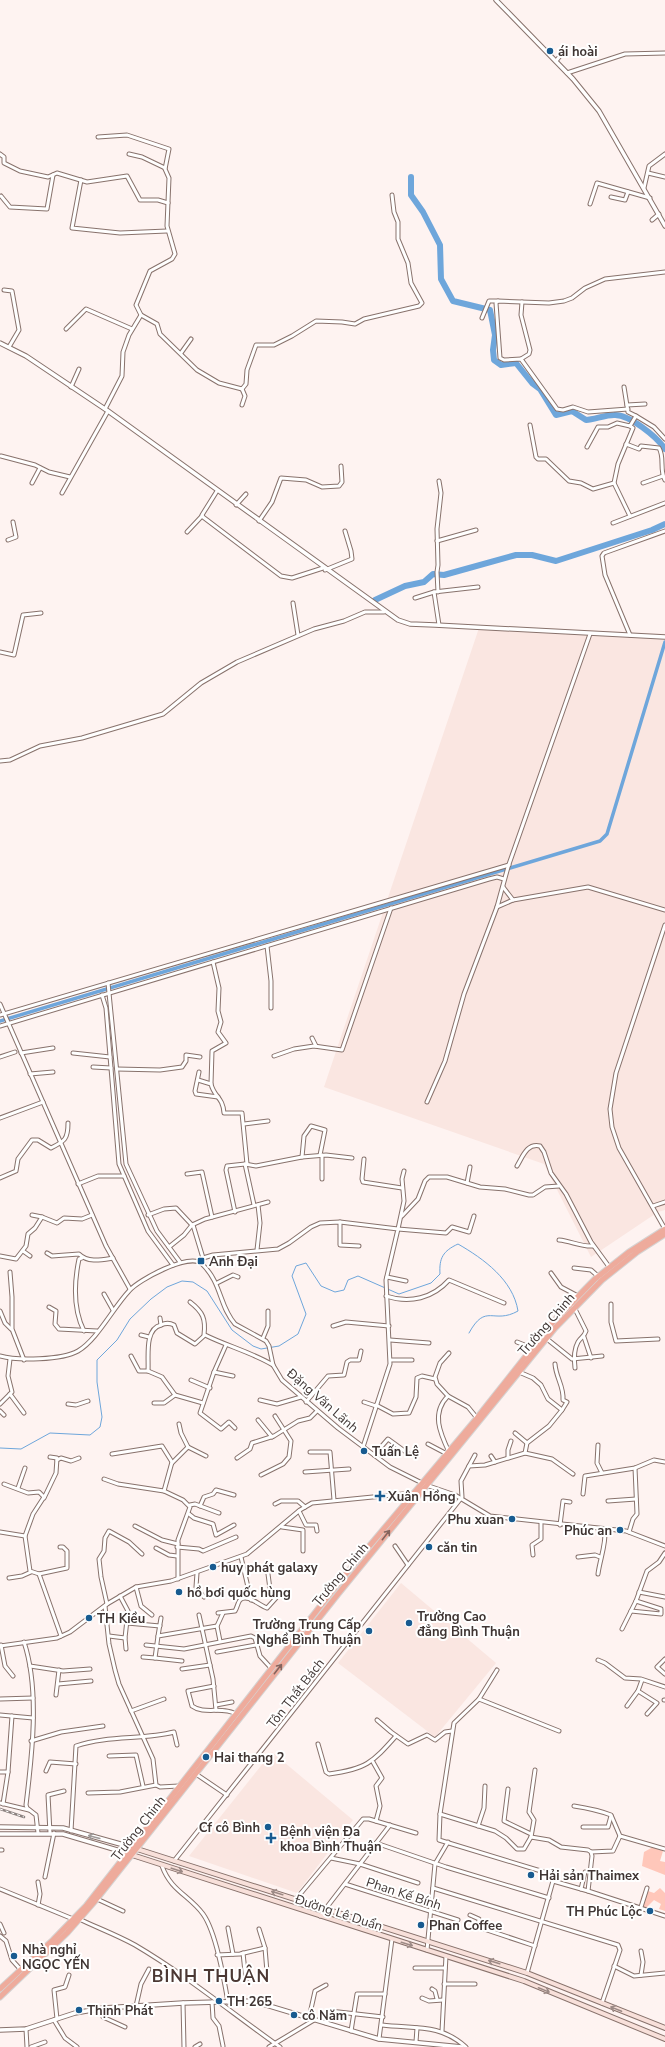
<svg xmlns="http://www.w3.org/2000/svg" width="665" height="2047" font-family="'Nunito Sans',sans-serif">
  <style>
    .built { fill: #fae6e1 }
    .green { fill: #ffc7ba }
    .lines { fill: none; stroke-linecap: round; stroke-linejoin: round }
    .stream { stroke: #6ea6db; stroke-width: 1 }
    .canal { stroke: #6ea6db; stroke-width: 3.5 }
    .river { stroke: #6ea6db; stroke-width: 6 }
    .minor-casing { stroke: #88726c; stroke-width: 5 }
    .tertiary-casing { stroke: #88726c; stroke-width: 5.5 }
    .secondary-casing { stroke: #88726c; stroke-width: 6 }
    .trunk-casing { stroke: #d5d3d2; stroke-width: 7 }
    .minor { stroke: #fff; stroke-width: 3 }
    .tertiary { stroke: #fff; stroke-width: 3.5 }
    .secondary { stroke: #f8e0da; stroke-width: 4 }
    .trunk { stroke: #eeab9c; stroke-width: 5 }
    .rail-casing { stroke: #8c8280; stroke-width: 2.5 }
    .rail { stroke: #fff; stroke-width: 1; stroke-dasharray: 3; stroke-linecap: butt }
    .oneway { stroke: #85645d }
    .oneway2 { stroke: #9f9a99 }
    .oneway3 { stroke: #9c8a86 }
    .poi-dot { fill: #185b90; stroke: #fff; stroke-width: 1.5 }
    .labels { text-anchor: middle; stroke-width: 4; stroke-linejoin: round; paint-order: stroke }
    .poi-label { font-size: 13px; font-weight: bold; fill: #3f3533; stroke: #fff; text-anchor: start }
    .street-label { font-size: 13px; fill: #3f3533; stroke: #fff }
    .district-label { font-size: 17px; font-weight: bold; letter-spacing: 1px; fill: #4b3833; stroke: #fff }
  </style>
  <rect width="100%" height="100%" fill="#fef3f1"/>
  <g class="built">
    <path d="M480,625l185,9v576l-7,2 -67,45 -47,-93 -220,-77z"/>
    <path d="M401,1583l95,80 -61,74 -97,-74z"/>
    <path d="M272,1752l81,68 -56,73 -108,-37z"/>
  </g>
  <g class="green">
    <path d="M653,1847l10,4 -3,10 5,1v13l-23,-9 2,-14z"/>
    <path d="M660,1888l5,5v18l-6,-2 2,-5 -7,-4 -8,8 -6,-2 1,-9 4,-7 9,3z"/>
  </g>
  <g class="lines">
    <path class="stream" d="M0,1448l21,1 29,-16 40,2 10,-8 2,-10 -5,-35v-22l20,-20 13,-21 21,-20 16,-12 15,-6 11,1 14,9 25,39 21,16 8,3 18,-3 19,-12 8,-20 -14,-38 4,-10 10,-3 15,23 14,6 9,-2 4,-10 10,-4 41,18 32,-11 9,-9c-1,-16 3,-23 18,-30 26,15 55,36 60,67 -25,14 -32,-9 -49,22"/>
    <path class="canal" d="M0,1021l600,-180 7,-7 58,-192"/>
    <g class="river">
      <path d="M411,177v18l12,17 17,33 1,34 12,22 37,9 5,25 -2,15 1,10 7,5 15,-2 16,20 8,6 16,26 16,-4 14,9c9,-1 20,-5 28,-5 15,-1 43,22 51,34"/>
      <path d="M375,600l30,-14 19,-4 9,-8 11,1 72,-20h16l24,6 96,-31 13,-6"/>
    </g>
    <g class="minor-casing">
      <g id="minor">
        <path d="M556,61l8,-10"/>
        <path d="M567,73l58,-19 40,-1"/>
        <path d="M98,137l29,-2 42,14 -4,20 4,9 -2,48 8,28 -3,5 -22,12 -14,34 5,10 -12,20 -6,17 -1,24 -17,33"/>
        <path d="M0,154l4,3v6l16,8 28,6 9,-4 30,9 40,-6 13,24h18l10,3"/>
        <path d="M129,154l13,3 23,11"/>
        <path d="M648,173l17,4"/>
        <path d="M81,180l-9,48 48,5 47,-2"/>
        <path d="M644,188l5,-22 16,-12"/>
        <path d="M1,196l9,11 37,2 6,-34"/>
        <path d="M611,197l14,3 3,-8"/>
        <path d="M590,204l7,-21 53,15"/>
        <path d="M652,220l7,-6"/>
        <path d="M4,290l8,1 7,39 -10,17"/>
        <path d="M141,315l16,9 3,10 37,36 22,13 23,6 4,-5 1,-14 9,-25h18l18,-9 24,-15 26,1 13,2 9,-5 55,-13 3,-3 -11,-20 -3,-20 -10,-24v-17l-4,-10 -2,-17"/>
        <path d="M482,318l7,-17h9"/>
        <path d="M66,329l20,-20 46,20"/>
        <path d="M181,353l10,-14"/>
        <path d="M521,359l8,-5 1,-4 -9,-35 1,-13"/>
        <path d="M71,387l8,-18"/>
        <path d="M624,387l4,25 8,4"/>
        <path d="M242,405l3,-9 -3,-7"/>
        <path d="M627,405l18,-1"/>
        <path d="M628,409l-40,3 -15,-5 -10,3 -6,-1 -36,-50 -17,1 -4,-2 -4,-55 2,-2 51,2 15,-2 8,-3 13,-10 20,-9 60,-7"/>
        <path d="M530,425l6,32 2,2h8l23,22 12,2 12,6 21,-6"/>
        <path d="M630,426l3,2 -15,36 -4,19 16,33"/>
        <path d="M626,444l13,5 2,-3 18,2c6,10 0,21 6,32"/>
        <path d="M587,447l11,-20h10l9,-4 13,3 6,-10 18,11 11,12"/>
        <path d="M1,456l34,9 14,7 21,5"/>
        <path d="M32,483l8,-15"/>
        <path d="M643,483l20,-7"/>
        <path d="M217,491l-15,24 1,2 78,59 11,2 31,-10"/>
        <path d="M62,493l46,-82"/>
        <path d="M236,505l10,-11"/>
        <path d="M259,521l13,-19 9,-24 25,2 16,7 17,-1 3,-4 -1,-16"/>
        <path d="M613,523l52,-20"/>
        <path d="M187,532l15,-16"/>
        <path d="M8,540l8,-3 -3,-15"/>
        <path d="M437,541l39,-11"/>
        <path d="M325,570l27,-11 -1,-8 -6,-20"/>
        <path d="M434,592l5,33"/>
        <path d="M438,592l-1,-20 1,-7 -1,-36 4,-36 -2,-12"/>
        <path d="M415,598l19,-6 44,-5"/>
        <path d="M293,603l5,32"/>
        <path d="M630,635l-25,-60 -3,-19 2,-3 61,-22"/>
        <path d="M0,652l14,3 9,-40 18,-2"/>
        <path d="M0,761l10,-1 30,-14 42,-8 81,-24 38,-31 36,-21 77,-33 30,-8 21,-9h19"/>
        <path d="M503,887l10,13"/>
        <path d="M497,907l16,-7 75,-13 77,23"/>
        <path d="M267,946l4,35v27"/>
        <path d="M108,983l18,181 31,67 23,31"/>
        <path d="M102,995l4,13 13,156 29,67 25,34"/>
        <path d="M0,1004l106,242 24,43"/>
        <path d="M0,1015l509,-150"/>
        <path d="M0,1026l489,-147 8,-2 7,2"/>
        <path d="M312,1038l4,8"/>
        <path d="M21,1053l32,-5"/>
        <path d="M73,1053l37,4"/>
        <path d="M274,1056l20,-7 20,-3 28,4 49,-142"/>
        <path d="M0,1057l15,-5"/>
        <path d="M93,1067l18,1"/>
        <path d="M117,1069l43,1 22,-3 4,-6v-6l14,2"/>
        <path d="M199,1072l-4,19 1,3 22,3"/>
        <path d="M30,1074l23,-2"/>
        <path d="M198,1080l13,4c3,13 12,13 13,29h18l5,51"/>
        <path d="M211,1084l1,-33 14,-8 -8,-11 3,-10 -3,-11 1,-23 -6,-26"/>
        <path d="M427,1102l18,-41 19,-67 33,-87 11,-40 82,-233"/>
        <path d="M0,1118l43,-16"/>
        <path d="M244,1124l24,-3"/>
        <path d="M302,1157l2,-21 7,-10 14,4 -5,25"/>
        <path d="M364,1159l-2,20 1,3 39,6"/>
        <path d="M245,1164l9,41"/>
        <path d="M517,1166c6,-10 10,-23 23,-20l4,6 7,21 15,21 25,48 19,26"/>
        <path d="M404,1171l-2,8 2,22 -6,28 48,4 6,-6 17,5 5,-16"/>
        <path d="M187,1174l15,-2 10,45"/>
        <path d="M0,1178l16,-7 2,-12 14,-19h6l13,8c14,-7 17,-9 17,-25"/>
        <path d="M322,1179v-24"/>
        <path d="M467,1183l3,-16"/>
        <path d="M78,1184l20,-8h26"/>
        <path d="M653,1206l12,-4"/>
        <path d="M235,1212l-9,-42 1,-4 18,-2 11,2 46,-9 24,-2 26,3"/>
        <path d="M32,1215l10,2"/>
        <path d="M148,1215l16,-6 12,-1 16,17"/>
        <path d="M402,1216l16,-17 7,-18 4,-4h18l33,10 25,2 24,6h4l12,-8 14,-1"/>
        <path d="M340,1222v23l19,1"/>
        <path d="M193,1225l10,33"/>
        <path d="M665,1229l-46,-81 -7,-21 -2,-18 6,-36 49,-148"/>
        <path d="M559,1240c12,1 22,7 34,6"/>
        <path d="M169,1247l15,-12 8,-10 13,-6 63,-17"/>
        <path d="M257,1250l3,-27 -2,-18"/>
        <path d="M23,1251l7,5"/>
        <path d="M47,1253l5,3 27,-2c9,9 22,6 34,4"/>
        <path d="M0,1256l16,3 10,-13 2,-12 7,-6 7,-11 15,6 7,-5 18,1 10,-4"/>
        <path d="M82,1258l-3,1c-5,24 -6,50 5,72"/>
        <path d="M199,1261l4,-3 10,-3 65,-6 11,-6 22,-16 9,-4 20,-1 58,7 -12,51 4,84 -27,83"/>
        <path d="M574,1268l17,2 8,7"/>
        <path d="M10,1272l2,25v32l12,31"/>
        <path d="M551,1273l10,14 17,9"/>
        <path d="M387,1277l19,4"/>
        <path d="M217,1283l16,-8 5,2"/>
        <path d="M104,1294l9,16"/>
        <path d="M386,1296c24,8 47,2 63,-16l55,23"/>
        <path d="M190,1302c13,10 16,17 14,33"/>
        <path d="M611,1304v18l5,19 42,-2"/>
        <path d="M49,1307l7,4 -1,13 4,5 38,2"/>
        <path d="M574,1307l12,24c-2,6 -5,6 -8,11 -4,7 -4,18 -3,26"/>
        <path d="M0,1311l5,12 6,6"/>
        <path d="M160,1318l1,7"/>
        <path d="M333,1326l13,-4 43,4"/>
        <path d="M141,1335l8,2"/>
        <path d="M584,1337l7,21"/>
        <path d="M263,1338l5,-12v-15"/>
        <path d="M547,1339l25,20 30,-3"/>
        <path d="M390,1340l39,3"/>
        <path d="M517,1342l15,6"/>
        <path d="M226,1345l-12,27 -14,41 21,16 8,-7 6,6"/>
        <path d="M0,1356c17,5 62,4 78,-5 19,-11 35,-43 51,-60 9,-11 61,-39 73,-27 20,19 17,42 33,60l31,17 3,5 4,19 9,15 56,48 52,39 36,18 29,10 35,21 136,15 39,15"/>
        <path d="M131,1356l8,15h9l14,6 13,18 28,8"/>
        <path d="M391,1360h21"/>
        <path d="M555,1364c1,14 9,22 8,36l4,2 -5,8"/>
        <path d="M148,1371c1,-13 -4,-42 13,-46 4,-2 9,-2 13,0l3,8 18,11 10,-9c22,11 46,17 68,30"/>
        <path d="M214,1372l19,4"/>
        <path d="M519,1372l14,6 8,7 7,14 14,11 -13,16 -22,17 -2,10"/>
        <path d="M191,1380l19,8"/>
        <path d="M10,1394l14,19"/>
        <path d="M448,1396l20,11 9,11"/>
        <path d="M260,1400l17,4 24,-7"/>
        <path d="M306,1402l22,-26 16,-1 3,-13 3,-2h9l2,-9"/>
        <path d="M364,1402l12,4"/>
        <path d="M154,1403h10l11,-8"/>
        <path d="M0,1404l12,-12 -4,-16 2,-17"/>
        <path d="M68,1404l8,1 12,-4"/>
        <path d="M376,1405l17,9 16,-1 7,-16 1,-19 5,-2 13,3"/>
        <path d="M0,1411l4,4"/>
        <path d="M258,1420l14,17"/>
        <path d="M179,1424l2,9 7,14"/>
        <path d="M515,1433l12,10"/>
        <path d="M428,1444l19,10"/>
        <path d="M598,1445l-1,18 5,10"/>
        <path d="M310,1452h20l4,48"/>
        <path d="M449,1452c-9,-19 -18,-39 -1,-56l-11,-12 -2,-7 5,-14 9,-10"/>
        <path d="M112,1454l50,-8 10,16 -8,29 19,9 7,7 -12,33v39"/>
        <path d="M374,1455l14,-16 22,16"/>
        <path d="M491,1456l4,6"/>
        <path d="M237,1458l13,-9 2,-6 22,-7 24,-15 12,-3 7,-7"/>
        <path d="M508,1458v-8l3,-9"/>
        <path d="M57,1460l4,-2 10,3 8,-3"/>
        <path d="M172,1463l16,-16 18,9"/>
        <path d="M469,1466l6,-11"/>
        <path d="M305,1472l44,-3"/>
        <path d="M261,1475l22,-11 6,-7 2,-16 -16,-25"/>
        <path d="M104,1479l14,5 46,7"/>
        <path d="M4,1484l24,9 11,-1 5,5 -11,17 -8,22 5,35 9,3 22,62"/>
        <path d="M18,1488l7,-20"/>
        <path d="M583,1494l2,-18 50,-8 19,-8 11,2"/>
        <path d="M44,1498l12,-25 1,-15 -7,-1"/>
        <path d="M608,1501l28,-2"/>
        <path d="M275,1504l6,-3h17l7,6"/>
        <path d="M190,1505l5,-1 24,9"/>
        <path d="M200,1506l4,-9 9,-3 3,-4 18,5"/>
        <path d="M299,1511l7,14h10l1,6"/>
        <path d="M189,1514l5,4 19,6 3,11 18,-10"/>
        <path d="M560,1525l3,-24 7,1"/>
        <path d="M135,1526l27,14 16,4"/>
        <path d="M282,1527l21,3v21"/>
        <path d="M0,1532l25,4"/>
        <path d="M629,1532l4,-13 4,-5 -2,-46"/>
        <path d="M395,1546l13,19"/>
        <path d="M177,1547l22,2 4,2 33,-14"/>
        <path d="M156,1548l13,7 8,1"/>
        <path d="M533,1555l-1,-10 9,-6v-16"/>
        <path d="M241,1557l10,43"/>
        <path d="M578,1557l17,-2 5,2"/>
        <path d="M197,1573l-1,14 8,10"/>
        <path d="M39,1574l28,-6v-17l-4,-4h-3"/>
        <path d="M598,1574c2,-15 8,-29 7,-44"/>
        <path d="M9,1578l13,-2 9,-4"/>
        <path d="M136,1587l5,19 11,9"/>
        <path d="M639,1592l26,5"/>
        <path d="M107,1604l-6,-27 -2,-18 5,-8 1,-13 4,-7 20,11 13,12"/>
        <path d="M105,1606l4,38 6,26 4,14 34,75 3,26 4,2 19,-1"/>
        <path d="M631,1611l30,3v-5l-25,-8"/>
        <path d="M218,1613l17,-2c2,-3 3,-9 5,-11 7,-7 20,6 27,8l9,-10 -6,-9 -2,-15"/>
        <path d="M199,1615l14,64 3,31"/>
        <path d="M127,1623l33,3"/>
        <path d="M622,1629l14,-28 11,-30 12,-9 6,-9"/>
        <path d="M109,1636l16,2 3,-27 -8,-15"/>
        <path d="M158,1636l3,-18"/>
        <path d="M125,1638l1,11"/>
        <path d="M220,1641l-3,-15 6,-13"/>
        <path d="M24,1642c16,48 8,114 2,163l1,3 9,7 2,18"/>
        <path d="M1,1645l4,21 8,10"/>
        <path d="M146,1645l38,4 67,-13 4,2 5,18 11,12"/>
        <path d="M0,1646l57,-8 13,-6 37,-28 29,-17 35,-6 76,-27 53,-44 12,-7 91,-9 8,4"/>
        <path d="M217,1652l39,-7"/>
        <path d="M143,1657l12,1 3,-22 59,-10"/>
        <path d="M155,1658l27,3"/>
        <path d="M665,1659l-8,8 8,7"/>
        <path d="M598,1660l7,3 20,15 16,1 24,8"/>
        <path d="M30,1666l33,5 27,-2"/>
        <path d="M182,1669l28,-4"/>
        <path d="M497,1670l-18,29 -25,24 -14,91 -1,26 115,35 -1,6 -26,92"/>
        <path d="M58,1684l33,-3"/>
        <path d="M214,1686l-26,5 4,15c12,9 30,0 44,8"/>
        <path d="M638,1691l19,12 -10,11"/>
        <path d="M56,1695l3,-25"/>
        <path d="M0,1699l33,-1"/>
        <path d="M479,1699l80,32"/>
        <path d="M664,1700h1"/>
        <path d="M216,1705l16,-3"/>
        <path d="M627,1706l11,-15 4,-11"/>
        <path d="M131,1711l33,-12"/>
        <path d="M0,1715l33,3"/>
        <path d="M377,1720l14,12 17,12 19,-9 8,5 10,-8 7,-1"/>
        <path d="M31,1741l30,-9 42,-6"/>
        <path d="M318,1744l8,28 3,2c37,-5 43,-11 67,-38"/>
        <path d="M109,1756l27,-1 7,31"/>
        <path d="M373,1762l9,16 -6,8 4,20 -4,15"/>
        <path d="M46,1771l4,-9 26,2"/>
        <path d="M0,1772h8"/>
        <path d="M196,1774l31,21"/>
        <path d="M508,1789l-4,32 27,13"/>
        <path d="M88,1793l32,-1 36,-7"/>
        <path d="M0,1803l29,7"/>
        <path d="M3,1804l5,-32 4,-56"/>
        <path d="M574,1806c13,2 24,4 37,9l9,21 45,13"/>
        <path d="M440,1814l55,17 11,7 11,11h7l7,-12 18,3 12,7 27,3 3,2 1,4 -4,35 77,25"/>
        <path d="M478,1826l6,-18 1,-22"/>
        <path d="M583,1827h25l3,-11"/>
        <path d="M71,1831l5,-85c32,-11 67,-6 98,-14l3,13"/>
        <path d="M50,1833l-2,-38 16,-4"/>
        <path d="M531,1837l3,-17 -5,-8 6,-42"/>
        <path d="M376,1843l70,24 103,31"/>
        <path d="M0,1850h2"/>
        <path d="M591,1852l22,-1 7,-15"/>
        <path d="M331,1858l29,6 58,19"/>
        <path d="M174,1861l288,-364 -1,-16 8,-15 16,-1 40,-12 27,6 21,15"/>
        <path d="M162,1866c9,25 27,29 41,48 13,18 21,65 25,88"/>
        <path d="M45,1877l9,-44"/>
        <path d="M553,1881l35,10"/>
        <path d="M345,1884l113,36"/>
        <path d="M433,1888l185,57 2,5 -18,53"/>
        <path d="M0,1889l73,30"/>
        <path d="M581,1889l4,-17"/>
        <path d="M97,1899l26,12"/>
        <path d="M296,1899l67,-80h6l47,14"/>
        <path d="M38,1905l2,-11 -2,-12"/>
        <path d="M641,1907l6,-19"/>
        <path d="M470,1915l9,4 -1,8 57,19"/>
        <path d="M320,1916l70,-91"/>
        <path d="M79,1919c19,9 38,16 56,26 51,30 97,68 145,102"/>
        <path d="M0,1924l4,9"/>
        <path d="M228,1928l5,26"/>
        <path d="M259,1929l6,19 2,24"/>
        <path d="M0,1936l6,5 6,19 9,10"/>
        <path d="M427,1950l8,-86 13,-22"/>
        <path d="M641,1951l2,11 -2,13"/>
        <path d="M243,1953l3,28"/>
        <path d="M217,1955l23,-1 25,-6"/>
        <path d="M614,1966l20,10 31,-3"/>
        <path d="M415,1968h30"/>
        <path d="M444,1984h31"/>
        <path d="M432,1989l3,2 2,8"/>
        <path d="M422,1998l7,3 14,-1"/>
        <path d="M212,2002l1,16 6,8 4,20"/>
        <path d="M183,2003l1,44"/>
        <path d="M136,2006l5,-22 8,-15"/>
        <path d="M102,2008l1,9 22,10"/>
        <path d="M309,2018l6,-27 11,-6"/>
        <path d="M57,2019l-3,-29 11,-3 4,-12"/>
        <path d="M54,2020l11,18 12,9"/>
        <path d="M326,2023l1,-9 3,-3 53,6"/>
        <path d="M382,2025c33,4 57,-2 84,22"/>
        <path d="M26,2029l1,18"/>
        <path d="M351,2031l6,-37h28"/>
        <path d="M442,2031l4,-75"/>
        <path d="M379,2039l13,-100"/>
        <path d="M416,2042l1,-14"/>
        <path d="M31,2047l14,-5"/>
        <path d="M195,2047l5,-3"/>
        <path d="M269,2047l45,-27"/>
      </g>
    </g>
    <g class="tertiary-casing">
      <g id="tertiary">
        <path d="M496,0l77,79 26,32 66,115"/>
        <path d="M0,343l26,13 82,55 290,209 12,4 25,1 230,12"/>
        <path d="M0,1827l63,1 68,19"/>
        <path d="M0,1834h63l64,19"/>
        <path d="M0,2030l26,-1 49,-16 29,-5 79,-5 70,-2 126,38 83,8"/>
      </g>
    </g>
    <g class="secondary-casing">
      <g id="secondary">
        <path d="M134,1848l393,125 138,55"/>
        <path d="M129,1854l395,127 141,58"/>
      </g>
    </g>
    <g class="trunk-casing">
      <g id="trunk">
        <path d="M0,1989l53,-49 33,-34 254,-325 137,-163 76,-96 42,-43 34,-27 36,-23"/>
        <path d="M0,1997l67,-64 28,-32 243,-307 217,-266 47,-48 35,-28 28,-18"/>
      </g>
    </g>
    <use href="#minor" class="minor"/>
    <use href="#tertiary" class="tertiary"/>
    <use href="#secondary" class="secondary"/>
    <use href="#trunk" class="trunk"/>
    <g class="rail-casing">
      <path id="rail" d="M0,1809l24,8"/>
    </g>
    <use href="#rail" class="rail"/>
  </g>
  <defs><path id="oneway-shaft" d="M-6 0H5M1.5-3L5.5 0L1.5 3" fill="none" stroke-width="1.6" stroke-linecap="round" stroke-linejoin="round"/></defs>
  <g class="oneway">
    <use href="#oneway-shaft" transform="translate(386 1535) rotate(-52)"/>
    <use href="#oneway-shaft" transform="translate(278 1669) rotate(-52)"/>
  </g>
  <use class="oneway2" href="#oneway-shaft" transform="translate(94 1837) rotate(-165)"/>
  <g class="oneway3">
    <use href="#oneway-shaft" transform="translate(177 1870) rotate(18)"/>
    <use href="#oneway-shaft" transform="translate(277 1893) rotate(-163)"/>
    <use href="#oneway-shaft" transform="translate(407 1944) rotate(17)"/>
    <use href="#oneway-shaft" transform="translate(494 1962) rotate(-163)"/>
    <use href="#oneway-shaft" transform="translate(544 1990) rotate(22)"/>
    <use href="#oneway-shaft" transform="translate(616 2009) rotate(-158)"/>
  </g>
  <g class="poi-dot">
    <circle cx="550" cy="51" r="4"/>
    <rect x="197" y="1257" width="8" height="8" rx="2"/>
    <circle cx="364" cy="1451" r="4"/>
    <path d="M378 1490h4v4h4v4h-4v4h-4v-4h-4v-4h4z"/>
    <circle cx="512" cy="1519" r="4"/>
    <circle cx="620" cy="1530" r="4"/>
    <circle cx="429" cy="1547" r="4"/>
    <circle cx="213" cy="1567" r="4"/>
    <circle cx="179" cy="1592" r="4"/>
    <circle cx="89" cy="1618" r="4"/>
    <circle cx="409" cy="1623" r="4"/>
    <circle cx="369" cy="1631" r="4"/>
    <circle cx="206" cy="1757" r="4"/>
    <circle cx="268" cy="1827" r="4"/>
    <path d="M269 1832h4v4h4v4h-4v4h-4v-4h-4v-4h4z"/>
    <circle cx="531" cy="1875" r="4"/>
    <circle cx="650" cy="1911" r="4"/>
    <circle cx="421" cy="1925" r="4"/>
    <circle cx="14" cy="1956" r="4"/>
    <circle cx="219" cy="2001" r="4"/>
    <circle cx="79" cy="2010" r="4"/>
    <circle cx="294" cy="2015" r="4"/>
  </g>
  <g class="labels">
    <g class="poi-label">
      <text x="558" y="56">ái hoài</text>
      <text x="209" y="1266">Anh Đại</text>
      <text x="372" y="1456">Tuấn Lệ</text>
      <text x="388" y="1501">Xuân Hồng</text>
      <text x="504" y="1524" text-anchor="end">Phu xuan</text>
      <text x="612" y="1535" text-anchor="end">Phúc an</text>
      <text x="437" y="1552">căn tin</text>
      <text x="221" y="1572">huy phát galaxy</text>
      <text x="187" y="1597">hồ bơi quốc hùng</text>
      <text x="417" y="1621">Trường Cao<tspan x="417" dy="15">đẳng Bình Thuận</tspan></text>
      <text x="97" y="1623">TH Kiều</text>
      <text x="361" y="1629" text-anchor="end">Trường Trung Cấp<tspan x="361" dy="15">Nghề Bình Thuận</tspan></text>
      <text x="214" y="1762">Hai thang 2</text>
      <text x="260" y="1832" text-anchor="end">Cf cô Bình</text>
      <text x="280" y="1836">Bệnh viện Đa<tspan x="280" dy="15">khoa Bình Thuận</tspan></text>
      <text x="539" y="1880">Hải sản Thaimex</text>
      <text x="642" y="1916" text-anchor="end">TH Phúc Lộc</text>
      <text x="429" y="1930">Phan Coffee</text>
      <text x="22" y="1954">Nhà nghỉ<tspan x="22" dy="15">NGỌC YẾN</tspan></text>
      <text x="227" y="2006">TH 265</text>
      <text x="87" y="2015">Thịnh Phát</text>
      <text x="302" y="2020">cô Năm</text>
    </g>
    <g class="street-label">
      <text transform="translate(546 1324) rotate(-49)" y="5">Trường Chinh</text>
      <text transform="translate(323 1400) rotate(41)" y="5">Đặng Văn Lãnh</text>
      <text transform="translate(340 1574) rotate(-50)" y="5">Trường Chinh</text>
      <text transform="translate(295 1693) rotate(-52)" y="5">Tôn Thất Bách</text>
      <text transform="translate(138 1828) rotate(-52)" y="5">Trường Chinh</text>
      <text transform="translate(404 1893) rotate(18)" y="5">Phan Kế Bính</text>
      <text transform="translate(339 1912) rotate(18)" y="5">Đường Lê Duẩn</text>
    </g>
    <g class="district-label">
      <text x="211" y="1982">BÌNH THUẬN</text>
    </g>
  </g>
</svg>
